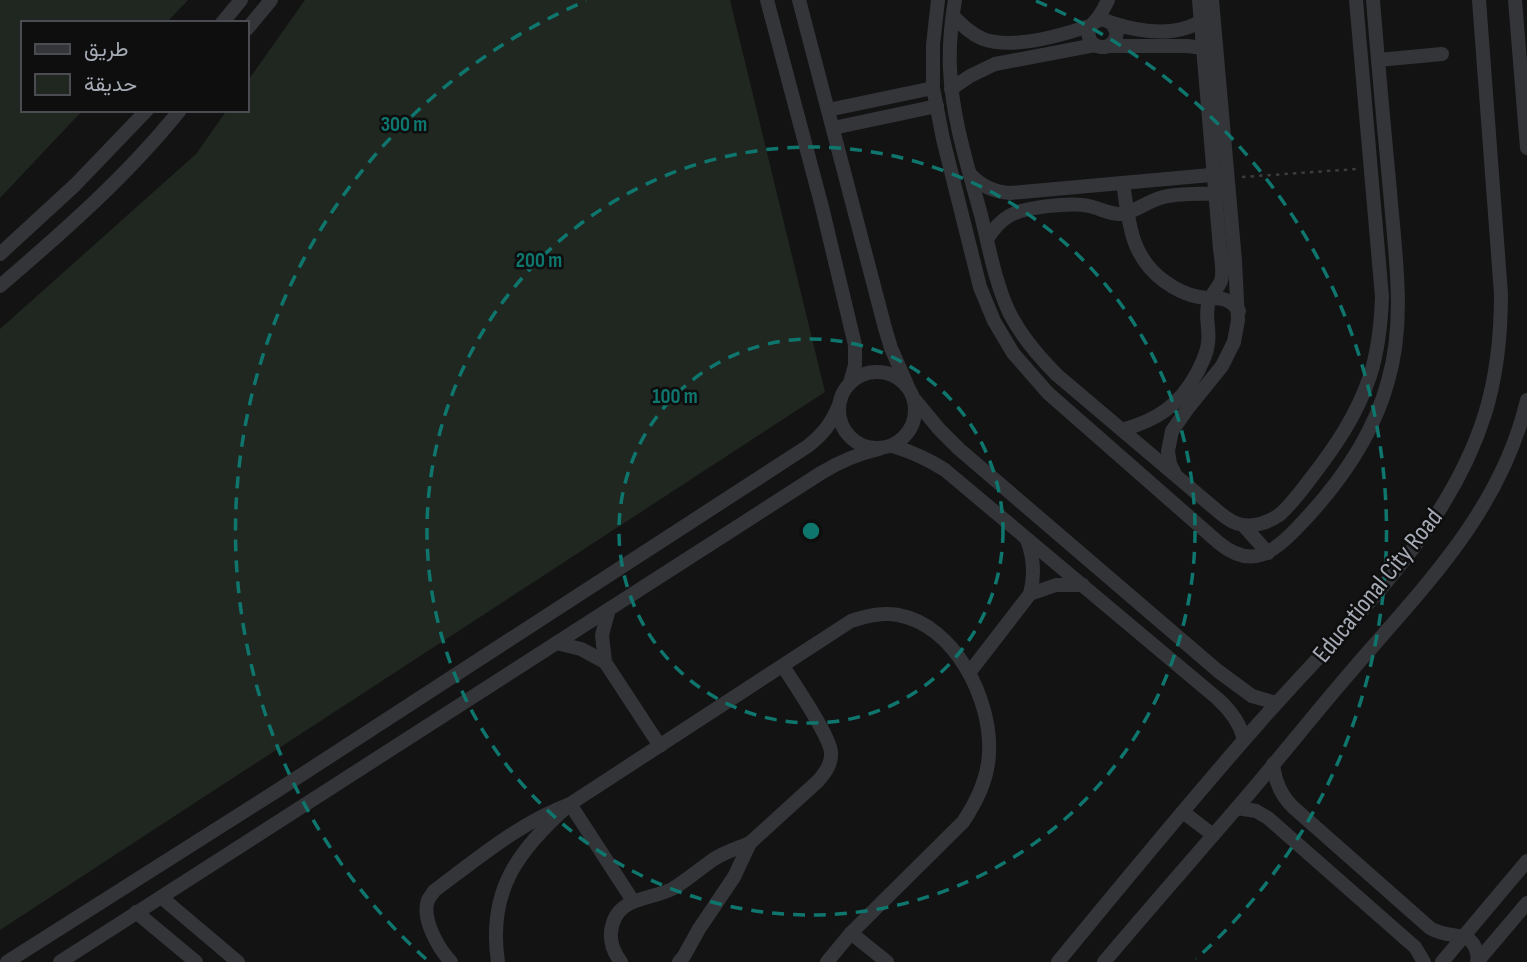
<svg xmlns="http://www.w3.org/2000/svg" width="1527" height="962" font-family="'Sofia Sans Condensed',Vazirmatn,sans-serif">
  <style>
    .green { fill: #1f2720 }
    .lines { fill: none; stroke-linecap: round; stroke-linejoin: round }
    .path { stroke: #3a3c40; stroke-width: 2.5; stroke-dasharray: 3.5 5; stroke-linecap: butt }
    .minor { stroke: #343539; stroke-width: 14 }
    .ring { fill: none; stroke: #0f766e; stroke-width: 3.5; stroke-dasharray: 12 9 }
    .labels { text-anchor: middle; stroke-width: 5; stroke-linejoin: round; paint-order: stroke }
    .street-label { font-size: 26px; fill: #a5aab4; stroke: #0e0e0f }
    .centre { fill: #0f766e; stroke: #0e0e0f; stroke-width: 3.5 }
    .ring-label { font-size: 21px; text-anchor: middle; font-weight: bold; fill: #0f766e; stroke: #0e0e0f; stroke-width: 5; stroke-linejoin: round; paint-order: stroke }
  </style>
  <rect width="100%" height="100%" fill="#131314"/>
  <g class="green">
    <path d="M0,0h188l-22,23h-143v87h60l-83,88z"/>
    <path d="M305,0h425l95,392 -825,538v-601l196,-175 31,-44h20v-28z"/>
  </g>
  <g class="lines">
    <path class="path" d="M1242,177l115,-8"/>
    <g class="minor">
      <path d="M767,0l55,207 33,138v20l-5,18"/>
      <path d="M799,0l86,328 6,20 17,39"/>
      <path d="M938,0l-5,45v43l10,51 37,148 14,34 19,32 35,40 171,150c32,26 53,11 77,-14 41,-42 77,-92 92,-148 18,-61 7,-127 2,-190 -6,-64 -12,-127 -17,-191"/>
      <path d="M955,0c-4,23 -6,46 -5,69 2,49 18,98 31,146 8,32 14,67 28,97 12,24 29,44 48,63l163,138c7,6 14,11 23,12 12,2 26,-3 36,-10 12,-10 22,-24 32,-37 24,-31 46,-63 59,-102 8,-25 11,-52 12,-79l-26,-297"/>
      <path d="M1515,0l12,148"/>
      <path d="M953,16c9,9 18,18 30,23 30,11 80,-4 109,-14"/>
      <path d="M1095,22l7,-3 10,4 5,10c-4,22 -32,16 -28,-3 2,-6 7,-9 10,-14 4,-5 6,-10 9,-16"/>
      <path d="M222,23l19,-23"/>
      <path d="M1112,23c31,10 66,15 94,-5"/>
      <path d="M247,29l24,-29"/>
      <path d="M1109,46h78l25,3"/>
      <path d="M1378,60l64,-6"/>
      <path d="M951,89l19,-13 25,-12 100,-19"/>
      <path d="M828,110l105,-22"/>
      <path d="M833,128l104,-22"/>
      <path d="M970,174c11,12 24,18 40,19l212,-19"/>
      <path d="M1123,183c6,39 7,73 41,98 11,8 23,14 35,16 18,3 27,-3 40,14"/>
      <path d="M987,239c6,-9 13,-18 22,-23 14,-9 63,-14 80,-10 10,2 20,8 31,8 14,-1 26,-12 40,-16 20,-6 43,-3 64,-5"/>
      <path d="M0,254l75,-69 72,-75"/>
      <path d="M0,286c64,-55 127,-110 180,-176"/>
      <circle cx="877" cy="410" r="38"/>
      <path d="M915,400l24,29 20,20 259,222 34,25 24,7"/>
      <path d="M1122,430c35,-10 57,-24 75,-57 5,-10 10,-19 11,-30 2,-13 -3,-26 0,-38 2,-10 9,-15 13,-24 3,-9 0,-23 -1,-32l-21,-249"/>
      <path d="M893,446c19,6 35,13 52,24l273,229c12,11 22,24 26,40"/>
      <path d="M1174,472l-4,-8 -2,-13 4,-20 16,-23 34,-42 12,-24 4,-22 -3,-59 -23,-261"/>
      <path d="M1244,526l24,27"/>
      <path d="M1030,594l26,-9h27"/>
      <path d="M609,609l-7,26 3,27 55,84"/>
      <path d="M556,643l25,6 24,13"/>
      <path d="M969,673l61,-79c5,-19 4,-36 -3,-54"/>
      <path d="M1273,764c2,18 8,32 21,44l136,120c24,14 46,-2 48,34"/>
      <path d="M1237,808l19,3 12,7 140,123 7,6 9,15"/>
      <path d="M1183,812l30,23"/>
      <path d="M750,843l68,-62c7,-8 14,-17 13,-29 -2,-18 -37,-68 -48,-86"/>
      <path d="M161,897l77,65"/>
      <path d="M136,912l60,50"/>
      <path d="M851,933l36,29"/>
      <path d="M7,962l268,-170 533,-346c16,-13 23,-22 31,-41"/>
      <path d="M60,962l761,-489c18,-11 36,-19 58,-24"/>
      <path d="M451,962c-12,-13 -30,-43 -23,-62 1,-2 5,-7 6,-9 43,-32 85,-68 136,-87l63,97"/>
      <path d="M498,962c-11,-72 21,-113 72,-158l281,-183c16,-5 31,-9 47,-6 57,10 94,85 91,138 -1,26 -12,48 -26,69l-112,111 -24,29"/>
      <path d="M621,962c-7,-9 -11,-19 -10,-30 4,-37 40,-31 63,-44 14,-9 27,-20 40,-29 11,-7 24,-11 36,-16l-16,34 -35,52 -15,27 -5,6"/>
      <path d="M1058,962c66,-80 132,-161 201,-239 83,-95 187,-185 226,-309 12,-39 16,-80 16,-120l-22,-294"/>
      <path d="M1104,962c43,-51 87,-101 131,-152 35,-40 68,-82 102,-122 75,-90 162,-169 190,-288"/>
      <path d="M1442,962l85,-101"/>
      <path d="M1477,962l50,-59"/>
    </g>
  </g>
  <g class="ring">
    <circle cx="811" cy="531" r="192"/>
    <circle cx="811" cy="531" r="384"/>
    <path d="M426 959A576 576 0 0 1 586 1M1036 1A576 576 0 0 1 1196 959"/>
  </g>
  <g class="labels">
    <g class="street-label">
      <text transform="translate(1377 585) rotate(-51)" y="9">Educational City Road</text>
    </g>
  </g>
  <circle cx="811" cy="531" r="10" class="centre"/>
  <g class="ring-label">
    <text x="404" y="131">300 m</text>
    <text x="539" y="267">200 m</text>
    <text x="675" y="403">100 m</text>
  </g>
  <rect x="21" y="21" width="228" height="91" fill="#0e0e0f" stroke="#4a4c51" stroke-width="2"/>
  <rect x="35" y="44" width="35" height="10" fill="#343539" stroke="#4a4c51" stroke-width="2"/>
  <text x="84" y="56" font-size="21" fill="#a5aab4">طريق</text>
  <rect x="35" y="74" width="35" height="21" fill="#1f2720" stroke="#4a4c51" stroke-width="2"/>
  <text x="84" y="91" font-size="21" fill="#a5aab4">حديقة</text>
</svg>
